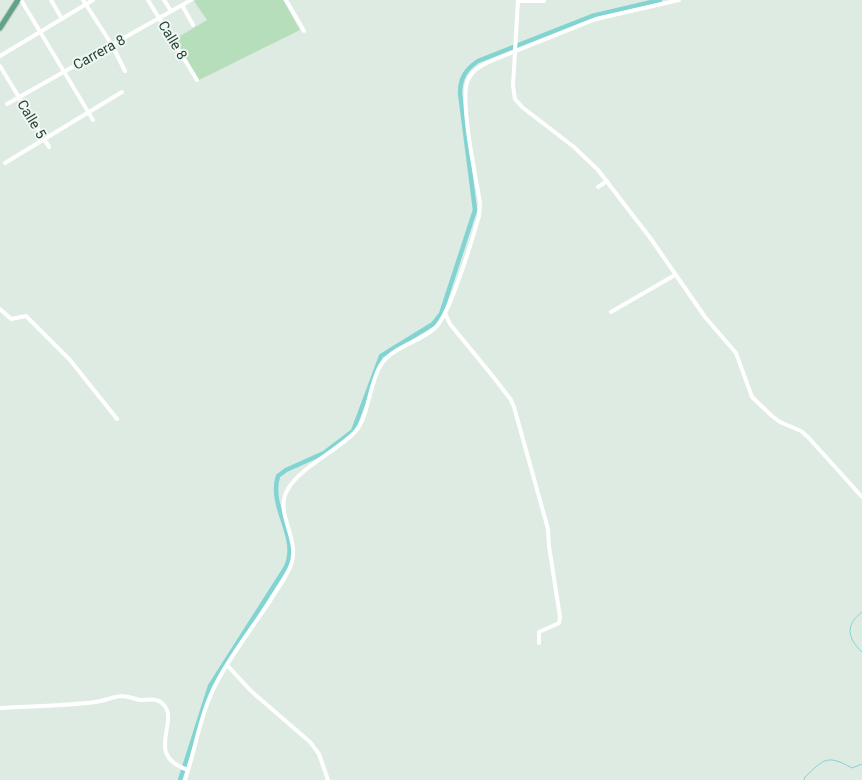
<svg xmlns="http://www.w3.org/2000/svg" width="862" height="780" font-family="Roboto,sans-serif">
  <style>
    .green { fill: #b6deba }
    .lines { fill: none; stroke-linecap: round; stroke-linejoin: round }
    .stream { stroke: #82d4d3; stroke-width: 1 }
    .canal { stroke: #82d4d3; stroke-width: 4.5 }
    .major-casing { stroke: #c0c8c5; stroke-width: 7 }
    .minor { stroke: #fff; stroke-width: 4 }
    .major { stroke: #60a387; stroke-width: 5 }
    .labels { text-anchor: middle; stroke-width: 4; stroke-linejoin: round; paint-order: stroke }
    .street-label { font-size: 14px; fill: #1f3c2f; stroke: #eff7f2 }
  </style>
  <rect width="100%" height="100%" fill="#deebe3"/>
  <path class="green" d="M196,0h87l17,30 -101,50 -24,-41 32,-19 -13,-19z"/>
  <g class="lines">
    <g class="stream">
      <path d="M862,612c-17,13 -15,26 0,40"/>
      <path d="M804,780l1,-3c19,-18 22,-23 47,-9l10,-4"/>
    </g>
    <path class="canal" d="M180,780l30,-94 76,-119c14,-30 -18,-59 -8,-91l8,-6 38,-17 29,-22 28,-75 52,-32 8,-10 34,-104 -15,-117c0,-15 6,-24 18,-32l114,-45 68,-16"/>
    <g class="major-casing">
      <path id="major" d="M0,28l18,-28"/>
    </g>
    <g class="minor">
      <path d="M21,0l72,120"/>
      <path d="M51,0l11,19"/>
      <path d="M83,0l29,45 13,26"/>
      <path d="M148,0l49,80"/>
      <path d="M164,0l7,11"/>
      <path d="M286,0l18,31"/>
      <path d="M518,0l-5,86 2,13 7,8 52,40 24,23 53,69 54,78 31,36 16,44 20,19 8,6 21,9 7,6 54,60"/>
      <path d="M518,1h26"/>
      <path d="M182,5l11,20"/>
      <path d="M0,56l93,-56"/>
      <path d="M0,66l49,81"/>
      <path d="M7,104l184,-104"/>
      <path d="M5,163l117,-71"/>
      <path d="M598,187l9,-6"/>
      <path d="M0,309l11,10 15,-3 44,44 47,59"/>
      <path d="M611,312l64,-37"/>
      <path d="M445,313l5,11 45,55 16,21 3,7 34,122 1,17 11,71 -1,6 -20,9v11"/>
      <path d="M227,665l24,26 59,51 9,12 9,26"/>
      <path d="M0,708c32,-2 64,-2 95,-6 9,-1 17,-5 26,-6 7,0 13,3 19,4 6,0 13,-2 19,1 27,16 -19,53 29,69"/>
      <path d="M185,780c11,-33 16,-70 33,-100 15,-28 35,-53 52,-79 7,-12 16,-23 21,-36 10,-26 -18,-53 -3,-76 13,-22 47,-37 66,-56 15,-14 15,-52 28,-70 13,-17 38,-21 53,-35 15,-13 38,-91 44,-112l1,-14c-4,-23 -21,-104 -12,-122 4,-10 13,-15 23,-19l105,-42 83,-19"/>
    </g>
    <use href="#major" class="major"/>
  </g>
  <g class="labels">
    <g class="street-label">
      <text transform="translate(173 40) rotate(59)" y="5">Calle 8</text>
      <text transform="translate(99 52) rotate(-29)" y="5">Carrera 8</text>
      <text transform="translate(32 119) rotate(59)" y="5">Calle 5</text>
    </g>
  </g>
</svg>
